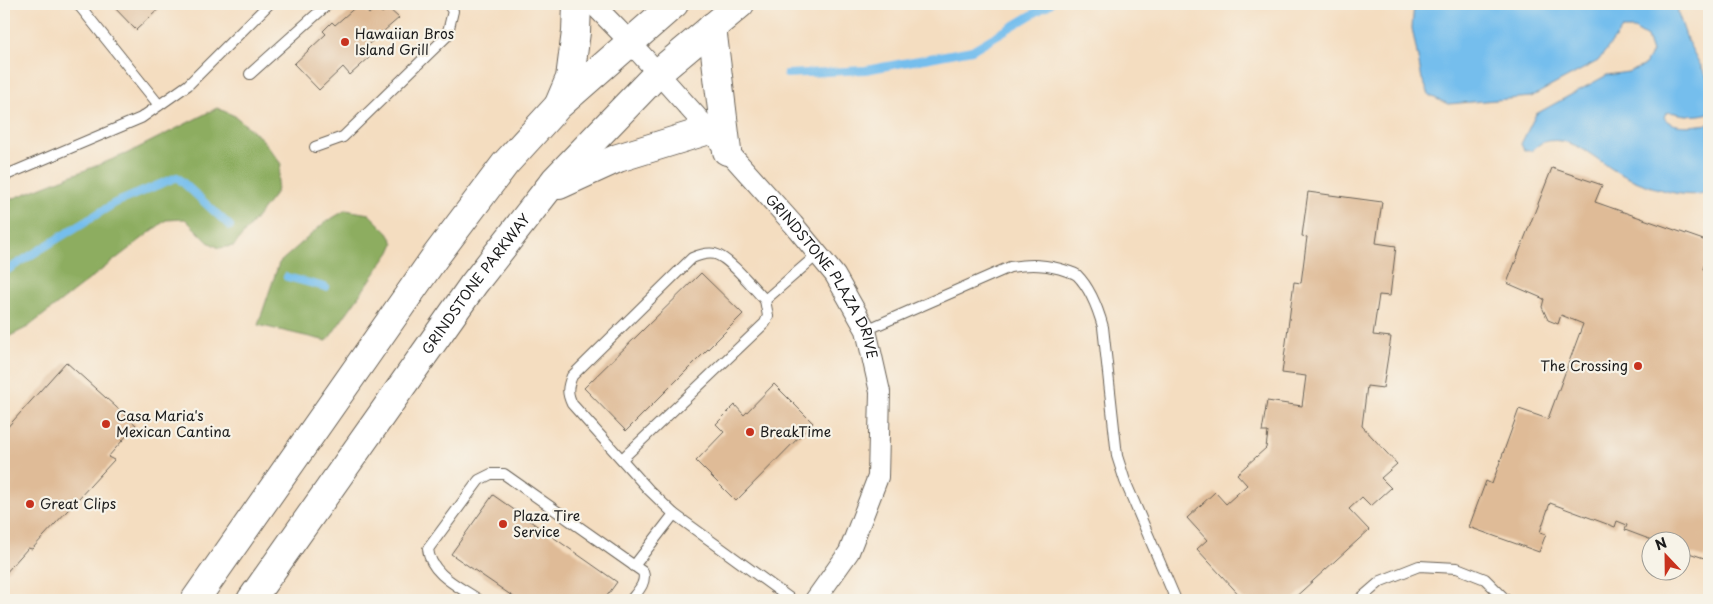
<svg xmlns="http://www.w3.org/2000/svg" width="1713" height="604" font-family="'Playpen Sans',sans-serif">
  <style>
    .forest { fill: #8dad61; stroke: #54643e }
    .water { fill: #74beed; stroke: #486d84 }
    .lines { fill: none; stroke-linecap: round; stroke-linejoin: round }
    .stream { stroke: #74beed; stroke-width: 8 }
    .building { fill: #dfbb97 }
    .lane-casing { stroke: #686055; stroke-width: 12 }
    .street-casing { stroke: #686055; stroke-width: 22 }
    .primary-casing { stroke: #686055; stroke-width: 30 }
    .lane { stroke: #fff; stroke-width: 10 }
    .street { stroke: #fff; stroke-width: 20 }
    .primary { stroke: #fff; stroke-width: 28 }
    .poi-dot { fill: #c8321e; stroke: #f7f3e8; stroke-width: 2 }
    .labels { text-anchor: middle; stroke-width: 4.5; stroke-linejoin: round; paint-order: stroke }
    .poi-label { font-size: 14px; fill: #1c1c1c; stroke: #f7f3e8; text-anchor: start }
    .street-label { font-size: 14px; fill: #1c1c1c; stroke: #f7f3e8 }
  </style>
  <rect width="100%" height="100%" fill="#f7f3e8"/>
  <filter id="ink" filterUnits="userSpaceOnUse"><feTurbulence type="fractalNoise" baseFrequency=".02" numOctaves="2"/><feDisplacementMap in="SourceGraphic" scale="10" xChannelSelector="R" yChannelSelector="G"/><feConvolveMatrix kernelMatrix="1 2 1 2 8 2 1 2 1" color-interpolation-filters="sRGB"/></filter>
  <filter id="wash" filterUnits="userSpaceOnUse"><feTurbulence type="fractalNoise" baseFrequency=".0096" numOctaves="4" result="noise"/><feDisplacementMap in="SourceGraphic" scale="20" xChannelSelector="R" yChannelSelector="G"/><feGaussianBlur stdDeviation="1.12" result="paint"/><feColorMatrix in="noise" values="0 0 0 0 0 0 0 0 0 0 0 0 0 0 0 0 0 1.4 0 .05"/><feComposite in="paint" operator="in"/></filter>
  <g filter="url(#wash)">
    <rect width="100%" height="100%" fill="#f4ddc0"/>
    <g class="forest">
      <path d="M217,108l18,8 27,23 19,25 -5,29 -42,53 -15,2 -11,-6 -23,-23 -19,1 -138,107 -24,12v-137l122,-48z"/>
      <path d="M346,210l23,4 19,19 6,10 -4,9 -63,89 -69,-16 21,-62 45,-40z"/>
    </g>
    <path class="water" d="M1414,4h264v9l10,29 21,39v32c-7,2 -14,3 -22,2 -7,0 -14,-4 -21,-2l-2,4c7,13 33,8 45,7v67c-11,5 -22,4 -34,2 -20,-4 -40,-11 -58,-21 -21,-12 -45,-38 -73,-30 -4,1 -9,6 -13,9l-7,-1 -3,-6 15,-30 71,-39 21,-3 16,-6 8,-14 -5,-15 -13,-8h-12l-24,32 -67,36 -83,7 -18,-8 -8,-17 -10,-51z"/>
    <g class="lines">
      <g class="stream">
        <path d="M787,74l79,-4 106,-20 78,-46"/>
        <path d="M4,272l111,-69 62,-26 53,49"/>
        <path d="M287,277l38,10"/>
      </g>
    </g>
    <g id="blocks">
      <g class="building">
        <path d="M111,4h53l-28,26z"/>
        <path d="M359,4l10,10 7,-7 6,6 6,-5 11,10 -36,31 7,8 -20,18 -7,-8 -24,23 -25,-26 32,-30 -3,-3 9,-9 3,3z"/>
        <path d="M1552,168l50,17 -7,17 114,40v10l-6,17 6,3v272l-5,14 -24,-8v-8h-23l-32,-12 2,-5 -10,-4 -2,6 -65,-24 -10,29 6,2 -7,18 -70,-25 17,-46 6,3 27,-75 29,10 35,-95 -22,-9 -3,9 -10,-4 -6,-13 2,-8 -37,-16z"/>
        <path d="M1308,192l74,10 -6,41 20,3 -6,50 -11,-1 -6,40 18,2 -8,51 -16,-2 -5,40 35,38 -16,14 10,10 -20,18 -9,-9 -13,12 20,21 -77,70h-48l-47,-51 10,-9 -20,-22 28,-26 11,12 21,-19 -10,-11 29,-26 2,-16h-6l5,-31 35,5 4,-30 -24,-3 12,-91 7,1 6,-46 -5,-1z"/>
        <path d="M701,273l42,41 -117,117 -42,-43z"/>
        <path d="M66,362l70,63 -28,32 6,3 -82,89 -4,-1 -24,27v-144z"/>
        <path d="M774,384l39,39 -77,78 -40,-40 28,-29 -8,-8 19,-19 9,10z"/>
        <path d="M493,495l124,87 -13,18h-86l-67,-46z"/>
      </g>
    </g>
  </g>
  <g filter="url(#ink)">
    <use href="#blocks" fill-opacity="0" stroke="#686055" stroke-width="1"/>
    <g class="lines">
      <g class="lane-casing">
        <g id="lane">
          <path d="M78,4l81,101"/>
          <path d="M250,74l78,-70"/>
          <path d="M315,147l28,-10 104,-101 6,-25 -5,-7"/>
          <path d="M4,176l137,-58 47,-33 81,-81"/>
          <path d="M866,330l144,-63c20,-3 37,-3 57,4 3,1 7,2 10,4 14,14 21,34 26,52l14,129 8,25 51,119"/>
          <path d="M622,459l143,-136 3,-7 -3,-16"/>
          <path d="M674,514l-25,-24 -77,-86c-5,-11 -5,-16 0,-28l120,-118c7,-3 15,-6 23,-4 15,4 39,35 50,46l53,-46"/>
          <path d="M634,566l40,-52 118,86"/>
          <path d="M479,600c-19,-13 -49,-26 -51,-51l51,-69 12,-6h13l139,98c4,11 -6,20 -12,28"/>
          <path d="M1359,600l22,-19 38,-15 38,2 28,11 21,21"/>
        </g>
      </g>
      <g class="street-casing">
        <g id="street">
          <path id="s1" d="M593,4l37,38 163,182 42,51 31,55 14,62 -2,85 -29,75 -34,48"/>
        </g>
      </g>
      <g class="primary-casing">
        <g id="primary">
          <path d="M712,27l15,124"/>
          <path d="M559,104l11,-26 6,-46 1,-28"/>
          <path d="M559,185l59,-27 91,-28"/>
          <path d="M195,600l240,-343 70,-93 53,-58 116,-102"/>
          <path id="s2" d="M251,600l222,-315 82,-105 103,-107 82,-69"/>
        </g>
      </g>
      <use href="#lane" class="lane"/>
      <use href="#street" class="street"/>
      <use href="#primary" class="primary"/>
    </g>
  </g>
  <g class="poi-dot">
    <circle cx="345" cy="42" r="5"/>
    <circle cx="1638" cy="366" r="5"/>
    <circle cx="106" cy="424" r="5"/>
    <circle cx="750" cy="432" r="5"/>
    <circle cx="30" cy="504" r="5"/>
    <circle cx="503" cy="524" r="5"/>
  </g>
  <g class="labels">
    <g class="poi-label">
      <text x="355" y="39">Hawaiian Bros<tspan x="355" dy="16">Island Grill</tspan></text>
      <text x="1628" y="371" text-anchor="end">The Crossing</text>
      <text x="116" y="421">Casa Maria's<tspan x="116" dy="16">Mexican Cantina</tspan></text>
      <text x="760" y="437">BreakTime</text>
      <text x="40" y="509">Great Clips</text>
      <text x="513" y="521">Plaza Tire<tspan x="513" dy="16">Service</tspan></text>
    </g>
    <g class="street-label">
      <text dy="5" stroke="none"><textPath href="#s1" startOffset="358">GRINDSTONE PLAZA DRIVE</textPath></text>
      <text dy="5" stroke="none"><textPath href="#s2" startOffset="388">GRINDSTONE PARKWAY</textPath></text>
    </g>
  </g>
  <rect width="1713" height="604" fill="none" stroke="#f7f3e8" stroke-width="20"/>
  <g transform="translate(1666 556) rotate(338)"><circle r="24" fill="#f7f3e8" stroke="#9f9d96"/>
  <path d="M0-4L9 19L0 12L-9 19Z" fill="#c8321e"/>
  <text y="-8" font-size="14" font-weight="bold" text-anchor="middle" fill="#1c1c1c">N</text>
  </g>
</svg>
